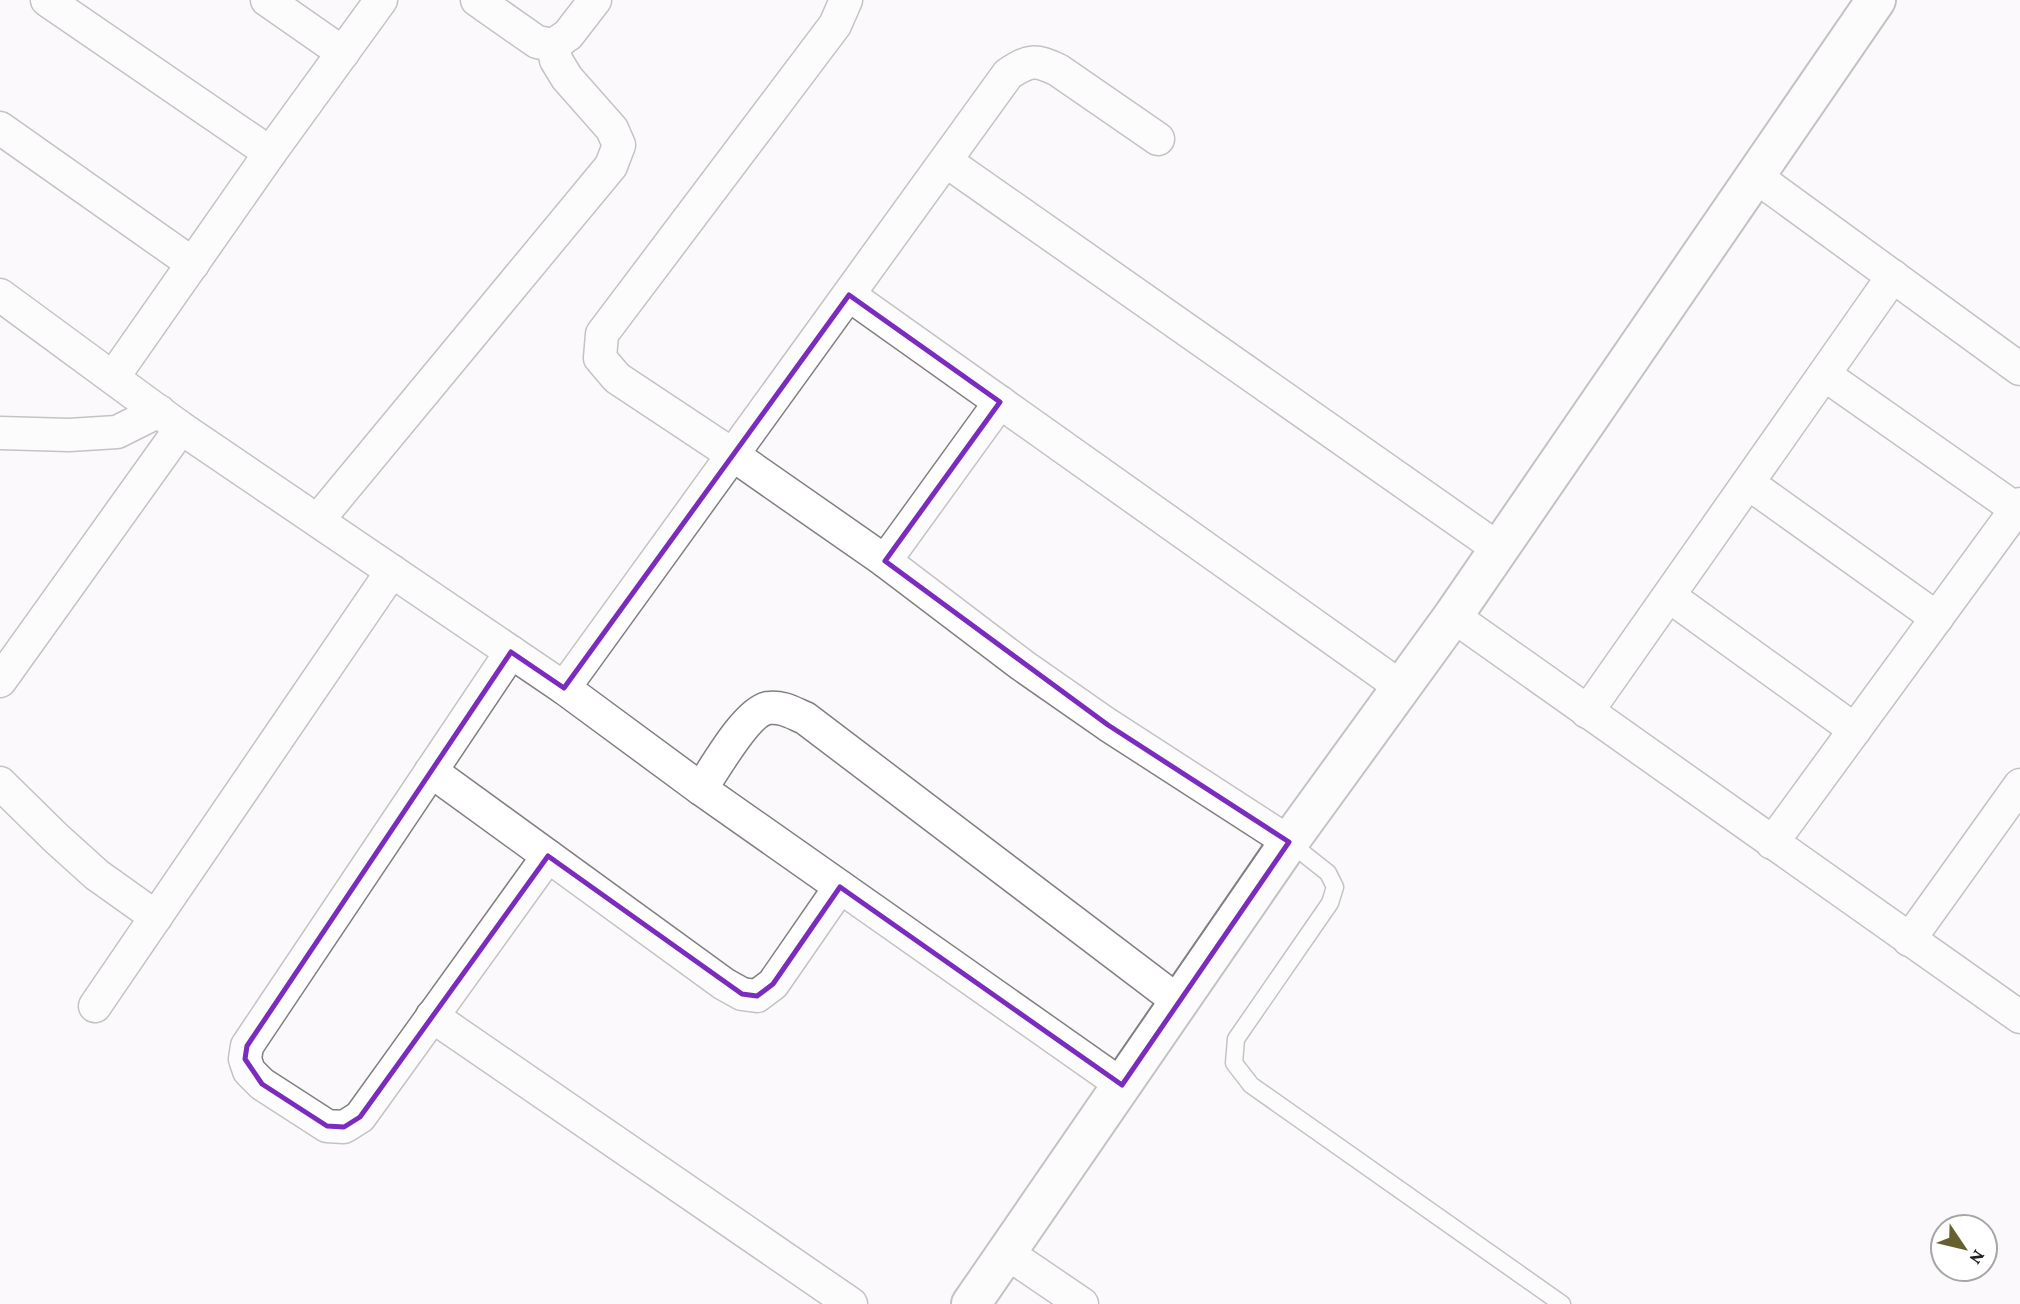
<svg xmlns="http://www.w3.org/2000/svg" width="2020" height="1304" font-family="'Crimson Pro',serif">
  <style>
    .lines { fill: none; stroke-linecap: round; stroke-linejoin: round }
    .lane-casing { stroke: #817f82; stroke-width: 19 }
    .street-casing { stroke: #817f82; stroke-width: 35 }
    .secondary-casing { stroke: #817f82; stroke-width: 42 }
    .lane { stroke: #fff; stroke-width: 16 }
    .street { stroke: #fff; stroke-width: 32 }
    .secondary { stroke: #fff; stroke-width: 38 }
    .marked { fill: none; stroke: #7b2cbf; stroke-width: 5; stroke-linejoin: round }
  </style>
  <rect width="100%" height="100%" fill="#fbf9fc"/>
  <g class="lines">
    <g class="lane-casing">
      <path id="lane" d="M1289,842l39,31 7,14 -5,16 -94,136 -2,24 17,22 311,219"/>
    </g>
    <g class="street-casing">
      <g id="street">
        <path d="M47,0l223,153"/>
        <path d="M267,0l76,53"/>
        <path d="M477,0l60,42 16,3 15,-10 27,-35"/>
        <path d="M846,0l-11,25 -233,309 -2,24 17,20 116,77 152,106 137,104 86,60 181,117"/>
        <path d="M0,128l193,136"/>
        <path d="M946,161l553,388"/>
        <path d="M1755,176l265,193"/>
        <path d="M0,295l181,133 383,260 137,101 421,296"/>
        <path d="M849,295l552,392"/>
        <path d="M1825,375l191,134"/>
        <path d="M114,376l156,-223 111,-153"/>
        <path d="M0,433l69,2 48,-3 42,-21"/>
        <path d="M1748,483l189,135"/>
        <path d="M318,520l293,-354 8,-21 -7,-16 -45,-51 -11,-18 -3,-15"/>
        <path d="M885,561l115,-159"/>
        <path d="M1669,596l186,134"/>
        <path d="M1453,616l567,401"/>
        <path d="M511,652l-264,394 -2,13 4,12 13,13 65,42 17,1 16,-10 188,-261"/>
        <path d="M0,681l181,-253"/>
        <path d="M564,688l444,-614c21,-14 27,-15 50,-4l100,69"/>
        <path d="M1587,712l306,-436"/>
        <path d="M431,771l293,213 18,10 15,2 16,-12 67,-97"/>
        <path d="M0,783l56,55 41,37 59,42"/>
        <path d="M701,789c13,-19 45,-77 67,-81 14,-2 25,5 37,10l374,284"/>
        <path d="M1772,843l248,-339"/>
        <path d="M1909,940l111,-155"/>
        <path d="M95,1006l297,-435"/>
        <path d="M432,1016l419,288"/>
        <path d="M1007,1253l75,51"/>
      </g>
    </g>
    <g class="secondary-casing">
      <path id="secondary" d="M971,1304l318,-462 164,-226 423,-616"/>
    </g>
    <use href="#lane" class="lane"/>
    <use href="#street" class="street"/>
    <use href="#secondary" class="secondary"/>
  </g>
  <path d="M0 0H2020V1304H0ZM849,295l151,107 -115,159 223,164 181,117 -167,243 -282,-198 -67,97 -16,12 -15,-2 -194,-138 -188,261 -16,10 -17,-1 -65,-42 -17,-25 2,-13 264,-394 53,36z" fill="#fbf9fc" fill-opacity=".55" fill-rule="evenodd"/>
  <path class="marked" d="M849,295l151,107 -115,159 223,164 181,117 -167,243 -282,-198 -67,97 -16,12 -15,-2 -194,-138 -188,261 -16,10 -17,-1 -65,-42 -17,-25 2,-13 264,-394 53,36z"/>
  <g transform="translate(1964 1248) rotate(125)"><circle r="33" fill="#ffffff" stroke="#a7a6a7" stroke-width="2"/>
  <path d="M0-5L12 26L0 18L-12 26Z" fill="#64612e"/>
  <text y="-10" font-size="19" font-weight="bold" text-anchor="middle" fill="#222122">N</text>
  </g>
</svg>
